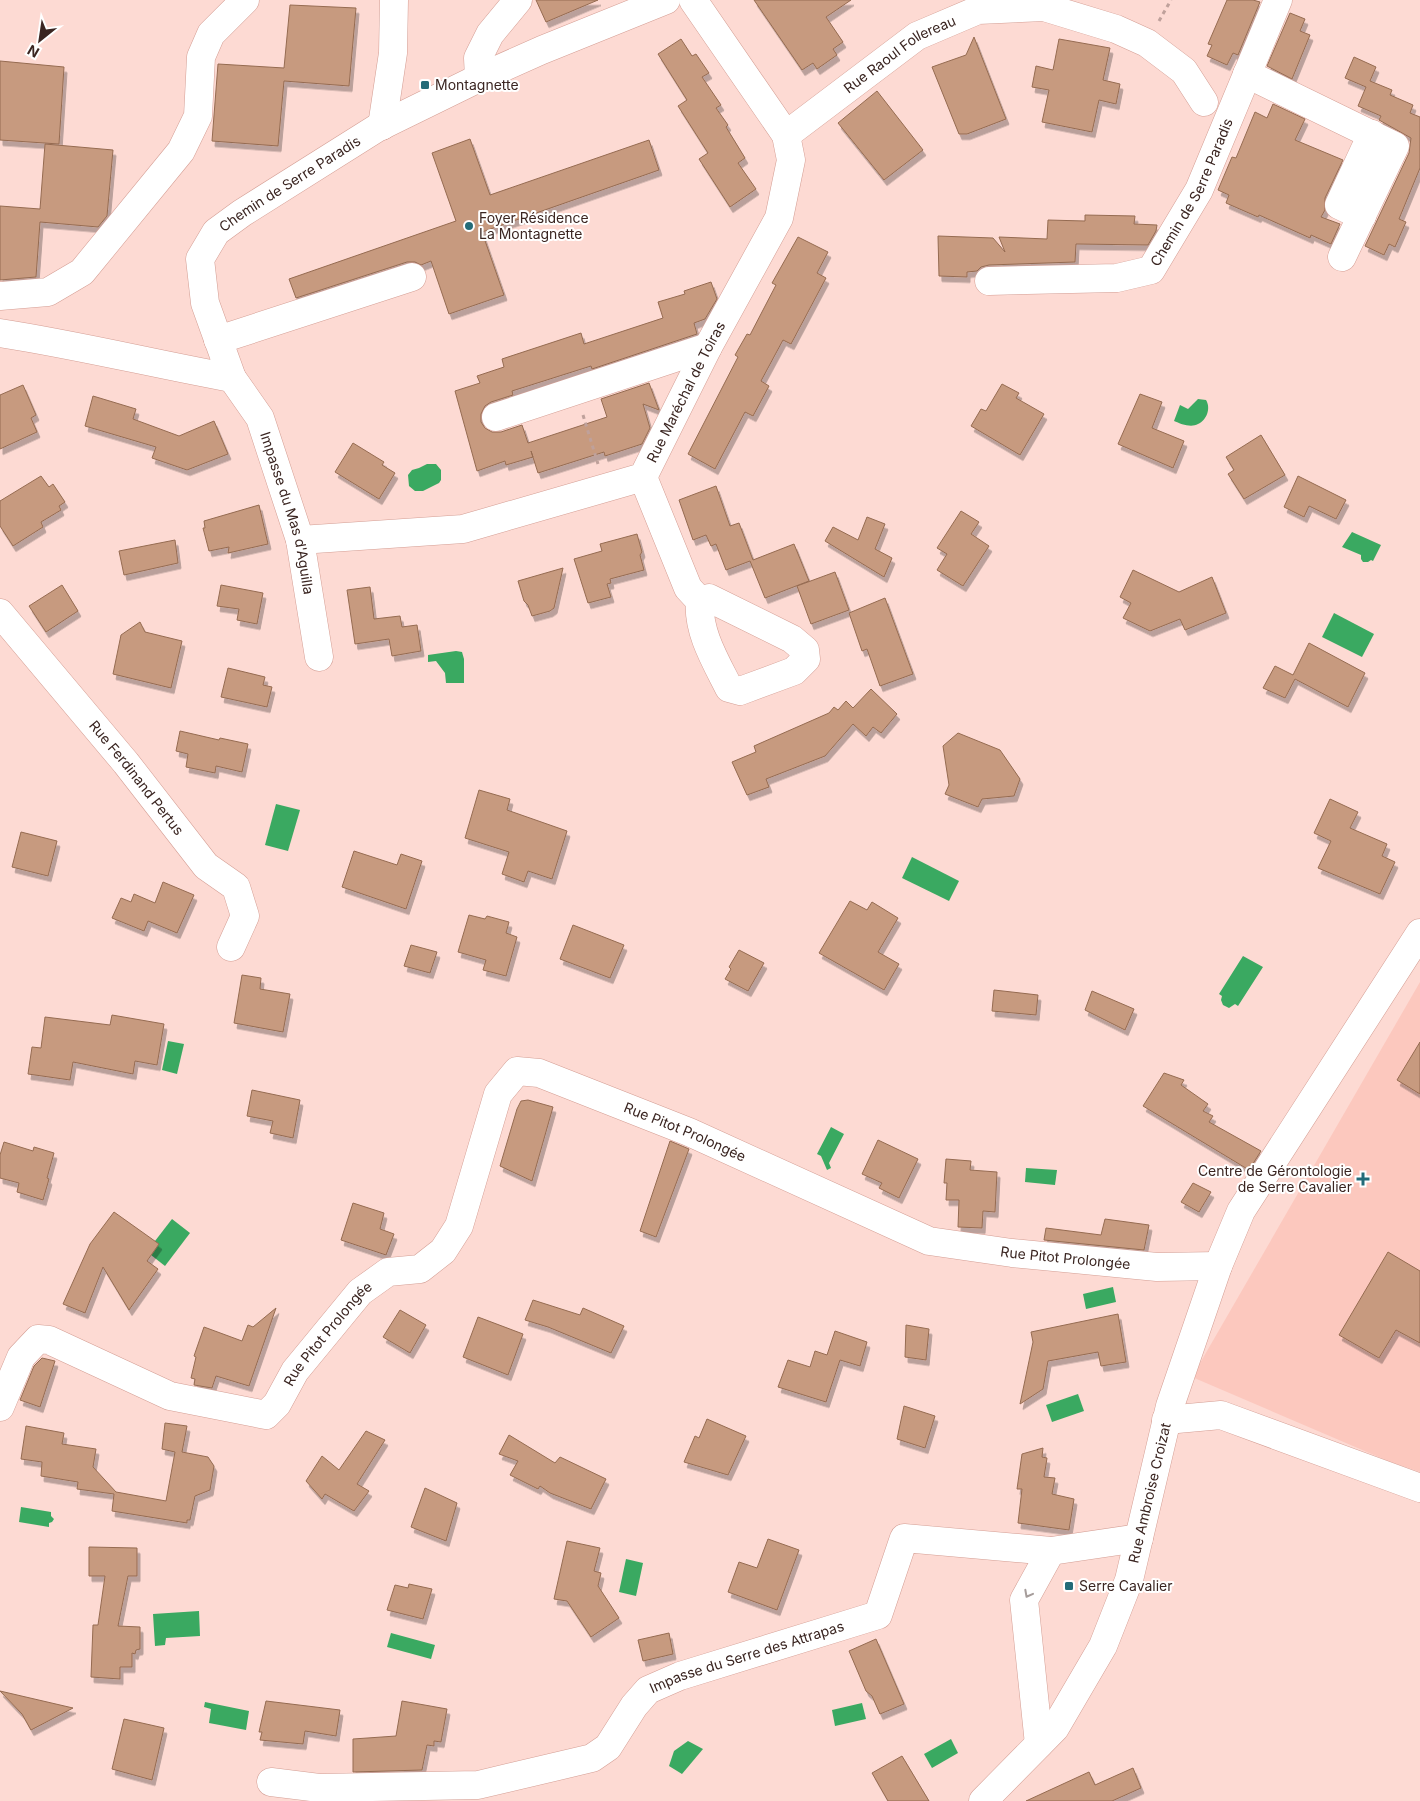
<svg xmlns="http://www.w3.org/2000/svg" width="1420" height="1801" font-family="Inter,sans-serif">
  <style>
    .built { fill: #fcc8be }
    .water { fill: #3aa961 }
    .building { fill: #c79a7f; stroke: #956b51; filter: url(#shadow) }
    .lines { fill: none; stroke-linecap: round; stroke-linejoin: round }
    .minor-casing { stroke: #d49e94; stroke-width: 29 }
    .path { stroke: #bfa19b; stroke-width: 3; stroke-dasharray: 4 4; stroke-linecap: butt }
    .minor { stroke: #fff; stroke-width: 28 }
    .oneway { stroke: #a69d9b }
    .poi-dot { fill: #236b78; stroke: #fff; stroke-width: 2 }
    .labels { text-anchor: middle; stroke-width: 4; stroke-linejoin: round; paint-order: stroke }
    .street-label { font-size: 14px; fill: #3a2521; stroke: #fff }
    .poi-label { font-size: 14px; fill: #3a2521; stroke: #fff; text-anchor: start }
  </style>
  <defs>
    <filter id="shadow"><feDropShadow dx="3" dy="5.5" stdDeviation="0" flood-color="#0004"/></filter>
  </defs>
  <rect width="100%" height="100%" fill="#fddad3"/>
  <path class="built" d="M1420,982v490l-32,-11 -196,-84z"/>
  <g class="water">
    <path d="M1198,399l8,1c5,8 1,20 -8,24 -7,4 -17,0 -24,-3l6,-16 8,4z"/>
    <path d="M427,464h9l5,6v10l-2,3 -16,8h-8l-6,-5 -1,-11 4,-5 7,-2z"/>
    <path d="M1352,532l29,13 -8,16 -2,-1 -3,2h-5l-2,-3v-4l-19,-8z"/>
    <path d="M1334,613l40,21 -12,23 -40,-20z"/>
    <path d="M456,651l6,1 2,7v24h-18l-1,-10 -9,-12 -8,1v-7z"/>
    <path d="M276,804l24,6 -12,41 -23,-6z"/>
    <path d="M912,857l47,24 -10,20 -47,-23z"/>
    <path d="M1243,956l20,11 -25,39 -3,-2 -6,4 -6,-3 -2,-5 1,-4 -3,-2z"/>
    <path d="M168,1041l16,3 -7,30 -15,-4z"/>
    <path d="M831,1127l13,7 -15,29 2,5 -4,2 -6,-14 -4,-2z"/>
    <path d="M1026,1168l31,2 -2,15 -30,-3z"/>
    <path d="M172,1219l18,14 -25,33 -14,-11 4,-14z"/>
    <path d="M1113,1287l3,15 -30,7 -3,-15z"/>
    <path d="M1078,1394l6,17 -32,11 -6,-17z"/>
    <path d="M21,1507l30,5v4l3,3 -2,3 -3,1v4l-30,-5z"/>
    <path d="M626,1559l17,4 -7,33 -17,-4z"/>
    <path d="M199,1611l1,25 -34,2 -1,7 -10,1 -2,-32z"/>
    <path d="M391,1633l44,12 -4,14 -44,-12z"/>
    <path d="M205,1702l44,9 -3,19 -37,-7 2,-14 -7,-2z"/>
    <path d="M862,1703l4,16 -31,7 -3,-16z"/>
    <path d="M951,1739l7,14 -26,15 -8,-14z"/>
    <path d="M688,1741l15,8 -21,25 -13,-8 5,-15z"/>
  </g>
  <g class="building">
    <path d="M536,0h62l-52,22z"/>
    <path d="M754,0h97l-25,17 17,25 -10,7 4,6 -20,14 -4,-6 -11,7z"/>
    <path d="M1227,0h26l7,2 -22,53 -5,-2 -6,12 -20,-9 5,-11 -4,-1z"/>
    <path d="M290,5l66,3 -7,78 -65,-5 -6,65 -66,-5 6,-77 66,4z"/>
    <path d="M1290,13l15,6 -5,12 10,4 -18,44 -25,-13z"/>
    <path d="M974,37l32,82 -39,15h-8l-27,-67 34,-12z"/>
    <path d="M681,39l11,17 4,-2 13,19 -7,4 19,28 -5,3 12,17 -2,2 19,31 -7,5 18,26 -26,18 -31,-48 9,-6 -30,-47 9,-6 -29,-46z"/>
    <path d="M1059,39l51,9 -7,32 17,4 -4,20 -17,-4 -7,32 -50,-10 7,-32 -17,-3 4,-21 17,4z"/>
    <path d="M1354,57l22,10 -6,14 22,9 -2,5 23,10 -3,8 10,4v51l-21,51 7,3 -11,25 -6,-3 -5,11 -19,-9 44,-93 2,-15 -32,-18 2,-4 -23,-10 8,-19 -21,-9z"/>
    <path d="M0,61l64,6 -5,77 -59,-4z"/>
    <path d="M877,91l46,59 -39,30 -46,-57z"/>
    <path d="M1273,104l32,15 -10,21 48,20 -18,38v12l-4,7 19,7 -9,20 -20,-9 -1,3 -51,-23 -1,2 -32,-14 3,-8 -11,-5 14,-33 4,1 19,-46 12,6z"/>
    <path d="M470,139l20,56 159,-55 10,30 -177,62 22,63 -55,19 -18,-53 -10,4 -6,-3h-8l-111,36 -7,-19 167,-58 -24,-68z"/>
    <path d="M45,144l68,6 -6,66 -9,11 -58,-5 -4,55 -36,3v-74l40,3z"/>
    <path d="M1085,215l50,1 -1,8 23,1 -1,6 -8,14 -72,-1 -1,18 -86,3 -8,2 -4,4 -10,1v5l-28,-1 -1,-40 55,2 12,14 -6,-15 48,2 1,-19 37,1z"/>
    <path d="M798,237l30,15 -11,21 9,5 -35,66 -8,-4 -22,41 8,5 -16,30 -8,-4 -30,57 -27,-15 50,-97 -3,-2 12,-21 3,1 26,-50 -4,-2z"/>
    <path d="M711,282l6,17 -12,20 -11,4 3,11 -105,35 -1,-3 -79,25 1,4 -22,7 -6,4 -4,8v8l4,6 7,4h9l21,-7 6,18 79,-26 -6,-18 48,-16 10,27 -16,-6 7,24 -8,16 -37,12 -1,-4 -66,21 -7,-22 2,6 -27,8 -1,-4 -28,10 -22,-80 25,-8 -3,-7 27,-9 -2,-8 79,-26 3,11 79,-26 -5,-16 27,-8 -1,-3z"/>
    <path d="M1002,384l17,9 -3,5 28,16 -24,41 -49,-29 10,-17 5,2z"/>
    <path d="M23,385l13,30 -5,3 6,14 -37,17v-54z"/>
    <path d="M1140,394l22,8 -10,26 32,13 -11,27 -55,-24z"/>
    <path d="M93,396l43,13 -3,10 46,17 35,-15 14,33 -41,16 -35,-12 4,-11 -71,-21z"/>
    <path d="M1261,435l24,40 -41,24 -16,-25 6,-4 -8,-13z"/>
    <path d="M353,443l31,19 -2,3 13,8 -16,26 -44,-27z"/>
    <path d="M41,476l8,11 4,-3 12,18 -6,4 2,4 -20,12 2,5 -30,19 -13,-20v-25z"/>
    <path d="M1298,476l48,24 -10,19 -27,-13 -5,11 -20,-10z"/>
    <path d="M716,486l14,40 9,-3 14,37 41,-16 15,37 -44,17 -15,-37 -24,9 -10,-26 -5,2 -5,-11 -13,5 -14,-40z"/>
    <path d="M259,505l9,39 -40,9 1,-6 -20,4 -6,-23h2l-1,-7z"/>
    <path d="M961,511l18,11 -8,12 18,12 -26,40 -26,-16 10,-16 -10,-6z"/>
    <path d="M867,517l18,7 -10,25 17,9 -8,19 -59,-36 8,-14 25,13z"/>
    <path d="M637,534l5,18 -2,3 4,15 -34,9 1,4 -4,1 4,13 -23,6 -14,-44 28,-8 -2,-7z"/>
    <path d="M175,540l3,23 -54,12 -5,-24z"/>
    <path d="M563,568l-9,40 -4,3 -18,5 -4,-11 -4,-4 -6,-20z"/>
    <path d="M1133,570l46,22 33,-15 14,36 -41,17 -5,-11 -30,12 -27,-13 8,-15 -11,-6z"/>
    <path d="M835,572l14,38 -38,14 -14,-38z"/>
    <path d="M62,585l16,26 -32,21 -17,-26z"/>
    <path d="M221,585l42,8 -6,31 -20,-4 2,-11 -22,-3z"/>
    <path d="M370,587l4,32 26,-3 2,11 15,-2 4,26 -29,5 -3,-17 -34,5 -8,-54z"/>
    <path d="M885,598l28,76 -33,12 -13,-37 -5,2 -13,-38z"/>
    <path d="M140,622l5,10 37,9 -11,47 -58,-14 8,-39z"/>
    <path d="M1309,643l56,30 -17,34 -53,-28 -10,19 -22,-10 12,-22 18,9z"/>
    <path d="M228,668l37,9 -2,8 9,2 -5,20 -46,-10z"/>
    <path d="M871,689l26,25 -16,19 -8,-6 -7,9 -13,-12 -28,32 -59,23 3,8 -22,8 -15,-33 24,-10 -2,-6 75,-33 5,-6 4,3 8,-9 7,7z"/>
    <path d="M180,731l39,9 1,-2 28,6 -6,28 -26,-6 -1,7 -29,-6 2,-13 -12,-3z"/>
    <path d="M958,733l42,17 20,29 -6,17 -32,3 -4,8 -33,-13 4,-9 -6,-39z"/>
    <path d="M479,790l31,9 -3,11 60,21 -15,48 -24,-8 -4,11 -22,-8 7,-22 -44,-14z"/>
    <path d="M1330,799l28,13 -8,16 37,16 -5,12 13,6 -15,32 -62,-26 13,-27 -17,-8z"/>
    <path d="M21,832l36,9 -9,35 -36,-9z"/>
    <path d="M354,851l43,14 4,-11 21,7 -16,48 -64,-22z"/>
    <path d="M163,882l31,13 -17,38 -29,-12 -4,10 -32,-13 9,-20 10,4 3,-8 21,9z"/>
    <path d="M850,901l17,9 5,-8 26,16 -20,34 21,12 -15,26 -65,-37z"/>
    <path d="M469,915l16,4 2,-3 22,6 -3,11 11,4 -11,39 -23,-6 3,-10 -28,-8z"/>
    <path d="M573,925l51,20 -14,33 -50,-19z"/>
    <path d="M411,945l26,7 -7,21 -26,-7z"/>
    <path d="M739,950l25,13 -16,28 -23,-12 6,-10 -2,-2z"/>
    <path d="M242,975l19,3 -1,11 30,5 -7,38 -49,-9z"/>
    <path d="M994,990l44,5 -2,20 -44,-4z"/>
    <path d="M1092,991l42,18 -9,21 -40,-20z"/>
    <path d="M112,1015l52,9 -7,41 -22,-4 -2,13 -60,-12 -3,18 -42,-6 4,-27 9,1 4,-31 65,8z"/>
    <path d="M1420,1042v52l-23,-14z"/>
    <path d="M1164,1073l20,7 -3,5 27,19 -5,7 10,5 -4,6 52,29 -12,19 -106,-64z"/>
    <path d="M252,1090l48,10 -7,38 -23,-5 3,-12 -26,-5z"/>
    <path d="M528,1100l25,7 -21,74 -32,-15 17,-57 4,-8z"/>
    <path d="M878,1140l40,19 -19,39 -20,-10 3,-5 -20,-9z"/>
    <path d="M670,1141l19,8 -33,88 -16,-6z"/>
    <path d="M4,1142l29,9 1,-4 20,6 -7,25 2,1 -6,21 -26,-8 2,-9 -19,-5v-23z"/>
    <path d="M946,1159l25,2 -1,9 27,2 -2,40 -12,-1 -1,17 -24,-1 1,-27h-13l1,-17h-3z"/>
    <path d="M1193,1183l18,9 -12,20 -18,-10z"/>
    <path d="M353,1203l31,10 -4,16 14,5 -8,21 -45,-15z"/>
    <path d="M114,1212l45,32 -12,17 11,8 -29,41 -26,-43 -18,46 -22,-9 27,-60z"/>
    <path d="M1105,1219l44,6 -5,25 -100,-10 2,-12 55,7z"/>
    <path d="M1388,1252l32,19v72l-24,-13 -17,28 -40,-23z"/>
    <path d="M533,1300l47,15 3,-7 41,18 -13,27 -63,-26 -23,-7z"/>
    <path d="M276,1308l-27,78 -33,-10 -4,12 -18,-3 1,-6 -4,-1 5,-21 -2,-1 10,-29 38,14 6,-16 5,2z"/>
    <path d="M400,1310l26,15 -16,28 -27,-16z"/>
    <path d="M1118,1314l8,48 -25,4 -3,-14 -50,9 -5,28 -23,15 13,-62 -2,-10z"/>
    <path d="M478,1317l45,17 -15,41 -45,-18z"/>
    <path d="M906,1325l23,4 -3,31 -21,-3z"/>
    <path d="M835,1331l32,11 -7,24 -20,-6 -14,42 -48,-15 10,-27 22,7 5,-16 12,4z"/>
    <path d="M42,1358l13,3 -15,46 -20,-7 14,-34z"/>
    <path d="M904,1406l31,10 -10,32 -28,-9z"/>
    <path d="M707,1419l39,17 -18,39 -44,-13 11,-26 4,2z"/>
    <path d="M165,1423l22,3 -5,26 26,5 6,9 -4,24 -15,6 -5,24h-3v3l-75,-12 2,-17 -37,-5 1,-7 -37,-6 1,-14 -21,-3 5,-33 38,7 -2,11 34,5 -3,18 23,25 50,9 9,-49 -13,-3z"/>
    <path d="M366,1431l19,9 -28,44 12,7 -15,20 -29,-17 -3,5 -16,-18 16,-25 17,14z"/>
    <path d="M509,1435l46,28 5,-6 46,22 -15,30 -41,-16 -10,-7 -2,3 -28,-14 8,-14 -19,-7z"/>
    <path d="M1043,1448l-1,9 5,1 -3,19 11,1 -3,16 22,5 -5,31 -51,-7 4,-34h-5l5,-35z"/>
    <path d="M425,1488l32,15 -11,38 -35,-14z"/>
    <path d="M768,1539l31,11 -22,60 -49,-18 11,-30 18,6z"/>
    <path d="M567,1541l33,7 -6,23 7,2 -3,13 21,32 -28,19 -24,-36 -13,-2z"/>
    <path d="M89,1547l48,1v28h-9l-10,50 22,1v22l-4,1 -1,4 -3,-1v14h-12v12l-29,-2 2,-52h5l7,-49h-16z"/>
    <path d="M409,1584l23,5 -9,30 -36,-9 8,-25 13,3z"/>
    <path d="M669,1633l4,21 -30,7 -5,-21z"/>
    <path d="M876,1639l28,65 -24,10 -8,-18 -6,-5 -17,-40z"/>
    <path d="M0,1691l73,17 -42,22 -9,-16z"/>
    <path d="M266,1701l74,9 -4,26 -31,-5 -2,13 -43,-4 2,-8h-3z"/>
    <path d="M402,1701l45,8 -6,33 -7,-1v5l-7,-1 -5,25 -69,2v-33l43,-3z"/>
    <path d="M124,1719l40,9 -12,52 -40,-11z"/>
    <path d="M902,1756l27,45h-41l-16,-28z"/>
    <path d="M1133,1768l8,20 -29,13h-86l63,-29 6,13z"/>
  </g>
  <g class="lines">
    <g class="minor-casing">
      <g id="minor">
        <path d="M1247,74l148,72 -53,111"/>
        <path d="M479,78l-1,-20 12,-24 28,-34"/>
        <path d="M382,126l11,-73 1,-53"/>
        <path id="s1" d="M786,135l131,-99 61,-26 66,-3 72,22 31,14 37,28 20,31"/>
        <path d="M1362,216l-23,-11 33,-71"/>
        <path id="s2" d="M989,281l128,-3 34,-8 48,-80 79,-190"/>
        <path d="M0,296l48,-4 34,-20 99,-121 17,-35 3,-59 10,-23 34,-34"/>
        <path id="s3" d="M0,333c78,12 155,31 232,45l-27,-75 -5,-44 16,-27 26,-19 135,-85 102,-50 63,-28 124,-50"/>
        <path d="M218,340l194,-63"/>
        <path id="s4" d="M232,378l28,40 40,122 19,117"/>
        <path d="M496,417l212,-70"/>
        <path d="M643,477l45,111 12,13c-3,30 16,61 29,87l11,3 54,-20 12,-12 -1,-9 -13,-11 -83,-41 -9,3"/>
        <path id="s5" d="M300,540l163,-11 180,-52 65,-130 71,-129 12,-58 -5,-25 -93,-135"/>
        <path id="s6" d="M0,613l126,150 80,103 30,21 9,29 -14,31"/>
        <path id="s7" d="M0,1407l21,-50 17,-18 11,1 121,56 96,19 11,-11 18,-33 65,-79 28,-20 32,-3 23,-18 16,-25 39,-132 19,-23 22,2 150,59 240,109 83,12 145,14 61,-1"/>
        <path d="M1166,1420l55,-5 199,73"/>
        <path d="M1039,1744l-15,-144 27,-49"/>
        <path id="s8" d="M271,1782l48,6 159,-3 114,-27 16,-11 26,-41 14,-16 32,-14 198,-61 26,-77 147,13 88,-13"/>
        <path id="s9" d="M983,1801l72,-73 48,-82 26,-66 41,-174 48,-140 23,-55 179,-278"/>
      </g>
    </g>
    <g class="path">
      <path d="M1159,21l12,-21"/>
      <path d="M583,415l15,49"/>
    </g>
    <use href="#minor" class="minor"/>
  </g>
  <defs><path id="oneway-chevron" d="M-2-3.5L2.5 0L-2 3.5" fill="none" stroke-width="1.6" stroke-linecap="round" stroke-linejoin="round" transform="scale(1.25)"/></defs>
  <use class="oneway" href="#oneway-chevron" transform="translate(1028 1594) rotate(118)"/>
  <g class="poi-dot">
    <rect x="420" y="80" width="10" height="10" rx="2.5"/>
    <circle cx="469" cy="226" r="5"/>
    <path d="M1360.5 1171.5h5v5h5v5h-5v5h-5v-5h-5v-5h5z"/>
    <rect x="1064" y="1581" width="10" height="10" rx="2.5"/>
  </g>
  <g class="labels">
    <g class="street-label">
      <text dy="5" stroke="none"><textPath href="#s1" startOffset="140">Rue Raoul Follereau</textPath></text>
      <text dy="5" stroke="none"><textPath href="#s3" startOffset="480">Chemin de Serre Paradis</textPath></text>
      <text dy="5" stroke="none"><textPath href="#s2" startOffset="251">Chemin de Serre Paradis</textPath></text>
      <text dy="5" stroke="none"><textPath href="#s5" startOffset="446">Rue Maréchal de Toiras</textPath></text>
      <text dy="5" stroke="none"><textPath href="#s4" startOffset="148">Impasse du Mas d'Aguilla</textPath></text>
      <text dy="5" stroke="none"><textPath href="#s6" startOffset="214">Rue Ferdinand Pertus</textPath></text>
      <text dy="5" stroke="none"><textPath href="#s7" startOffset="949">Rue Pitot Prolongée</textPath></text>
      <text dy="5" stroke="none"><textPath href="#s7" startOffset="1354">Rue Pitot Prolongée</textPath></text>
      <text dy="5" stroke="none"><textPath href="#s7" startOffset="424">Rue Pitot Prolongée</textPath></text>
      <text dy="5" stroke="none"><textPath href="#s9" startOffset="358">Rue Ambroise Croizat</textPath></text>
      <text dy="5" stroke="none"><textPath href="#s8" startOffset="518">Impasse du Serre des Attrapas</textPath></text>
    </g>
    <g class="poi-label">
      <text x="435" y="90">Montagnette</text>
      <text x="479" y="223">Foyer Résidence<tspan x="479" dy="16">La Montagnette</tspan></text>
      <text x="1352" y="1176" text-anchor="end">Centre de Gérontologie<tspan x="1352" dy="16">de Serre Cavalier</tspan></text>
      <text x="1079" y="1591">Serre Cavalier</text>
    </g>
  </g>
  <g transform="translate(40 40) rotate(210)" stroke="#ffffff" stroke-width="4" paint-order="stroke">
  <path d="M0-4L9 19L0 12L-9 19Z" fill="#3a2521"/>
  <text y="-8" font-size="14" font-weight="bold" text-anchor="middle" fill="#3a2521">N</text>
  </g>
</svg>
